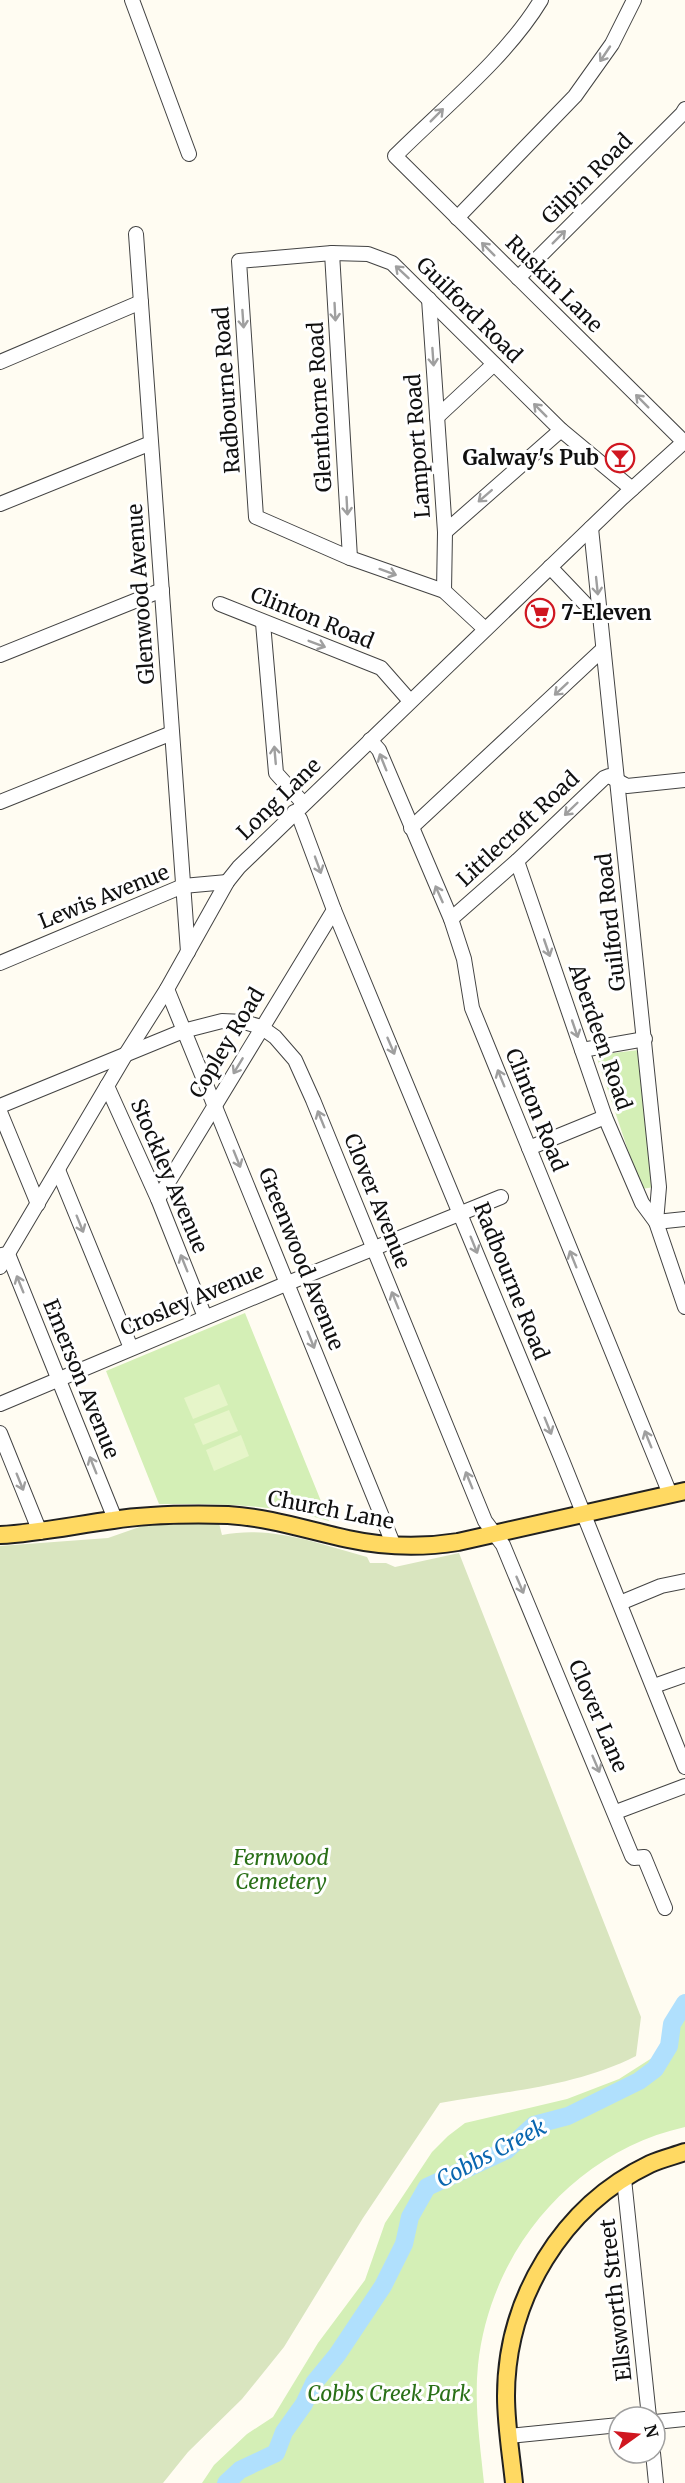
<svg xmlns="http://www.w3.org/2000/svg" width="685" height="2483" font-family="Merriweather,serif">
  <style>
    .green { fill: #d4efb6 }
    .cemetery { fill: #d9e5bf }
    .pitch { fill: #e6f5c9 }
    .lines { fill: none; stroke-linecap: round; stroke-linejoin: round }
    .river { stroke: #b0e0fd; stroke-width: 18 }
    .minor-casing { stroke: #434343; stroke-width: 16 }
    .major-casing { stroke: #212121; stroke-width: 20 }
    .minor { stroke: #fff; stroke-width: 14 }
    .major { stroke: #ffd962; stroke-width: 16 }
    .oneway { stroke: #9f9f9f }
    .labels { text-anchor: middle; stroke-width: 6; stroke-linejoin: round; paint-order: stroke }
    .street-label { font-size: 21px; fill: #101010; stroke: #fff }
    .poi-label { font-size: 21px; font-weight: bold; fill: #101010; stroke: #fff; text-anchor: end }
    .park-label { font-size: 21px; font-style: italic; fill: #2a7018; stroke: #fff }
    .water-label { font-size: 22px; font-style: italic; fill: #0a67b0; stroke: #fff }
  </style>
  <rect width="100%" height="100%" fill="#fffcf2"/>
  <g class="green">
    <path d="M639,1050l16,137 -14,2 -45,-134z"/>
    <path d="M245,1313l84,208c-60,-18 -109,-17 -170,-17l-53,-133z"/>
    <path d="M685,1994v133c-112,25 -195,124 -207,238 -4,39 2,79 6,118h-282l12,-18 33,-31 26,-17 45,-74 47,-63 20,-57 47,-71 16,-16 17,-13 102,-24 52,-20 36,-23 10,-14z"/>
  </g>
  <path class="cemetery" d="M207,1523h12l3,12c50,-10 98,9 145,22l3,6h16l9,4 64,-14 182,464 -5,39c-61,31 -130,35 -196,47l-77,115 -79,129 -42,52 -54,53 -25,31h-163v-937l108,-8 40,-14z"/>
  <g class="pitch">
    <path d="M219,1384l9,21 -35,14 -9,-21z"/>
    <path d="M229,1410l9,21 -35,14 -9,-21z"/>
    <path d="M241,1435l8,21 -35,15 -8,-21z"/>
  </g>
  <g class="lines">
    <path class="river" d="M226,2483l14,-13 36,-17 8,-21 20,-28 10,-21 23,-28 46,-69 21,-42 6,-27 17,-30 80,-37 27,-25 34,-9 71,-35 16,-12 14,-23 3,-22 13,-21"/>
    <g class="minor-casing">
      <g id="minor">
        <path d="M132,0l57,154"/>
        <path d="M541,0c-35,58 -98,108 -146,156l289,286"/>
        <path d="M457,218l118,-122 37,-52 22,-44"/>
        <path d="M136,234l52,718"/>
        <path d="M332,253l18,305"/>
        <path d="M518,278l164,-164 3,-5"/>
        <path d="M429,299l16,233 -1,59"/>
        <path d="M0,362l141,-60"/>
        <path d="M437,417l57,-53"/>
        <path d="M0,504l151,-61"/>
        <path d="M591,528l68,659 -3,35 29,85"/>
        <path d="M445,532l116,-102"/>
        <path d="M550,567l41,43 9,8"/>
        <path d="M220,604l161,64 29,33"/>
        <path d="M263,623l13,150 27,30"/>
        <path d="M485,629l-41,-38 -94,-33 -94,-41 -17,-256 93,-8 36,1 24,9 169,167 71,59"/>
        <path d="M0,655l162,-65"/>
        <path d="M370,740l9,10 72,169 13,40 8,49 198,486"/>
        <path d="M0,802l172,-69"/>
        <path d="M294,812l6,7 34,91 228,550 123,307"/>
        <path d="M411,828l192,-179"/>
        <path d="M517,861l88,256 37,86 14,19 29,-3"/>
        <path d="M451,919l66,-58 87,-83 5,-2 18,10 58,-6"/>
        <path d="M0,963l183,-77 44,-4"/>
        <path d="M167,989l227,557"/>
        <path d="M582,1050l63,-11"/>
        <path d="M107,1086l51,113 47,118"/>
        <path d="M0,1106l183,-75 39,-10 22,1 17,5 14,10 20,23 18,40 172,421 18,24 129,311 2,2 10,-1 21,51"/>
        <path d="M0,1112l38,92"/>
        <path d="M529,1148l76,-31"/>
        <path d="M58,1170l73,178"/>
        <path d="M158,1199l176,-289"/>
        <path d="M2,1255l6,-1 107,265"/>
        <path d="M0,1267l126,-213 41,-65 60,-107 12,-15 383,-369 63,-57"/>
        <path d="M0,1404l288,-121 213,-86"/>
        <path d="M0,1433l40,99"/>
        <path d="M620,1603l41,-17 24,-5"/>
        <path d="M654,1686l31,-11"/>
        <path d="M616,1812l69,-26"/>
        <path d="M624,2179l25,238"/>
        <path d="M655,2422l30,-3"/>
        <path d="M509,2436l110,-11"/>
        <path d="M653,2453l3,30"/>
      </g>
    </g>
    <g class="major-casing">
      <g id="major">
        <path d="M0,1535c38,-2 75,-10 113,-15 38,-6 77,-6 115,-5 44,3 78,15 120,24 37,8 73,9 110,3l227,-51"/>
        <path d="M514,2483c-3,-29 -8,-58 -8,-87 0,-97 56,-190 144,-232 11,-5 24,-8 35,-12"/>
      </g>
    </g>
    <use href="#minor" class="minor"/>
    <use href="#major" class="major"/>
  </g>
  <defs><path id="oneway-shaft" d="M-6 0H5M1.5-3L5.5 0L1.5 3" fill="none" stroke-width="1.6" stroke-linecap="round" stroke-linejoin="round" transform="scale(1.5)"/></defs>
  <g class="oneway">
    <use href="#oneway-shaft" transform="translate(605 54) rotate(124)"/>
    <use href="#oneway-shaft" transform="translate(437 115) rotate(-45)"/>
    <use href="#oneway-shaft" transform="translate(559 237) rotate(-45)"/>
    <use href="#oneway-shaft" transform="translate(488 249) rotate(-135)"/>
    <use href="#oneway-shaft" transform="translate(402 272) rotate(-137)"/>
    <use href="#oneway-shaft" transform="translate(335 312) rotate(87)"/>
    <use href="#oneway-shaft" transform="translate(243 319) rotate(86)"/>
    <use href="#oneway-shaft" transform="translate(433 357) rotate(86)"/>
    <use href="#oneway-shaft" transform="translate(642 401) rotate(-135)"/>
    <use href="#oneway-shaft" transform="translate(540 410) rotate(-135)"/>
    <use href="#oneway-shaft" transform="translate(485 496) rotate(139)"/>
    <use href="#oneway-shaft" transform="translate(347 506) rotate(87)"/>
    <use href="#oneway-shaft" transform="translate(388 572) rotate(20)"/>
    <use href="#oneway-shaft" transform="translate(597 586) rotate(84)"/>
    <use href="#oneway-shaft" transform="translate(317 644) rotate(21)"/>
    <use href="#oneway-shaft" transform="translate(561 689) rotate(137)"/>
    <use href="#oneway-shaft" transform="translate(275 755) rotate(-95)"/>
    <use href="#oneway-shaft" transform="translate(383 762) rotate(-112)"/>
    <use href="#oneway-shaft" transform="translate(571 809) rotate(136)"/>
    <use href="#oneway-shaft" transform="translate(318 865) rotate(70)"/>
    <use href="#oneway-shaft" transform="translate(439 894) rotate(-114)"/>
    <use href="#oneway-shaft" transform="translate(547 948) rotate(71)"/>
    <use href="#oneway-shaft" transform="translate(575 1029) rotate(71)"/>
    <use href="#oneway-shaft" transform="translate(391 1046) rotate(67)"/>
    <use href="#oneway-shaft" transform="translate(238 1066) rotate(121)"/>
    <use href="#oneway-shaft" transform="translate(501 1078) rotate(-112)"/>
    <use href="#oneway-shaft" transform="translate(321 1119) rotate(-112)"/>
    <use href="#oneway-shaft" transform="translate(237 1159) rotate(68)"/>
    <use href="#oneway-shaft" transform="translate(80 1224) rotate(68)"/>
    <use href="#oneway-shaft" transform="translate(474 1245) rotate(68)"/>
    <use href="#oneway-shaft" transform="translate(573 1259) rotate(-112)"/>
    <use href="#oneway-shaft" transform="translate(184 1263) rotate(-112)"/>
    <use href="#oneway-shaft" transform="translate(20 1284) rotate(-112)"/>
    <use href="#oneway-shaft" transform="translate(395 1300) rotate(-112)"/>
    <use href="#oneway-shaft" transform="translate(311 1340) rotate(68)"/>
    <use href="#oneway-shaft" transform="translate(548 1426) rotate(68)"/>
    <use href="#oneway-shaft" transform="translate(648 1439) rotate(-112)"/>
    <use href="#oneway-shaft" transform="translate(93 1465) rotate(-112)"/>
    <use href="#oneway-shaft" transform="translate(469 1480) rotate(-112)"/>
    <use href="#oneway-shaft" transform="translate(20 1482) rotate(68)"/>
    <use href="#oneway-shaft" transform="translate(520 1585) rotate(67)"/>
    <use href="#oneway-shaft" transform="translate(596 1764) rotate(67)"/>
  </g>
  <defs>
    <g id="bar-ring" transform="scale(1.5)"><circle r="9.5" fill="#fff" stroke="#d01720" stroke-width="1.5"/><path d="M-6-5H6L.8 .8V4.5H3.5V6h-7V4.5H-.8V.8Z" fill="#d01720"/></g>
    <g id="supermarket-ring" transform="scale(1.5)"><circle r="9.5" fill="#fff" stroke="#d01720" stroke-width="1.5"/><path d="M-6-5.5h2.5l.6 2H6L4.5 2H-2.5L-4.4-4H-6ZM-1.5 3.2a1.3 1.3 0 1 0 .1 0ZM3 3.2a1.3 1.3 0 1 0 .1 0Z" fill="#d01720"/></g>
  </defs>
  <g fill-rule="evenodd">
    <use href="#bar-ring" x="620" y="458"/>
    <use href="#supermarket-ring" x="540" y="613"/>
  </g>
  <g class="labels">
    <g class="street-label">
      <text transform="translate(587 179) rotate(-45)" y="7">Gilpin Road</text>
      <text transform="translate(554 284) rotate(45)" y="7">Ruskin Lane</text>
      <text transform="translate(469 310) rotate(45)" y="7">Guilford Road</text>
      <text transform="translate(227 390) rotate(-94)" y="7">Radbourne Road</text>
      <text transform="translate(320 407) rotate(-93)" y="7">Glenthorne Road</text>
      <text transform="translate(418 446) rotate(-94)" y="7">Lamport Road</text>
      <text transform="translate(141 594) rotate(-94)" y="7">Glenwood Avenue</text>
      <text transform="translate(312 618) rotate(22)" y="7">Clinton Road</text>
      <text transform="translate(279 799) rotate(-44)" y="7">Long Lane</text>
      <text transform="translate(518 829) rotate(-43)" y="7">Littlecroft Road</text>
      <text transform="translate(104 897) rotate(-22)" y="7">Lewis Avenue</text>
      <text transform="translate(611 922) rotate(-96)" y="7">Guilford Road</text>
      <text transform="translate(600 1037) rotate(71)" y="7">Aberdeen Road</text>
      <text transform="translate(227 1043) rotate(-59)" y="7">Copley Road</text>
      <text transform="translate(536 1110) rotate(68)" y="7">Clinton Road</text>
      <text transform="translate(169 1176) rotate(67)" y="7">Stockley Avenue</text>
      <text transform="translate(377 1201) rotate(68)" y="7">Clover Avenue</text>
      <text transform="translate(301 1259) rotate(68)" y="7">Greenwood Avenue</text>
      <text transform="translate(511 1281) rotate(68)" y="7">Radbourne Road</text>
      <text transform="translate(192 1300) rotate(-23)" y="7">Crosley Avenue</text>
      <text transform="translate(81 1379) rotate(68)" y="7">Emerson Avenue</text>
      <text transform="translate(331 1510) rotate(11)" y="7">Church Lane</text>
      <text transform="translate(598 1716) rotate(67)" y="7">Clover Lane</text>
      <text transform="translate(616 2300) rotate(-96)" y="7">Ellsworth Street</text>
    </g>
    <g class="poi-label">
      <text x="599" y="465">Galway's Pub</text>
      <text x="561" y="620" text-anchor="start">7-Eleven</text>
    </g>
    <g class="park-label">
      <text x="281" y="1865">Fernwood<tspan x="281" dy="24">Cemetery</tspan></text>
      <text x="389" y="2401">Cobbs Creek Park</text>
    </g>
    <g class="water-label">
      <text transform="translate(491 2153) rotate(-28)" y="8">Cobbs Creek</text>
    </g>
  </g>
  <g transform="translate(637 2435) rotate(75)"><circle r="28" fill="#ffffff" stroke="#9f9f9f" stroke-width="1.5"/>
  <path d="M0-4.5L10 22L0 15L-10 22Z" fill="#d01720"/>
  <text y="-9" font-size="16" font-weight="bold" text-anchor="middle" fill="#101010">N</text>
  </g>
</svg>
